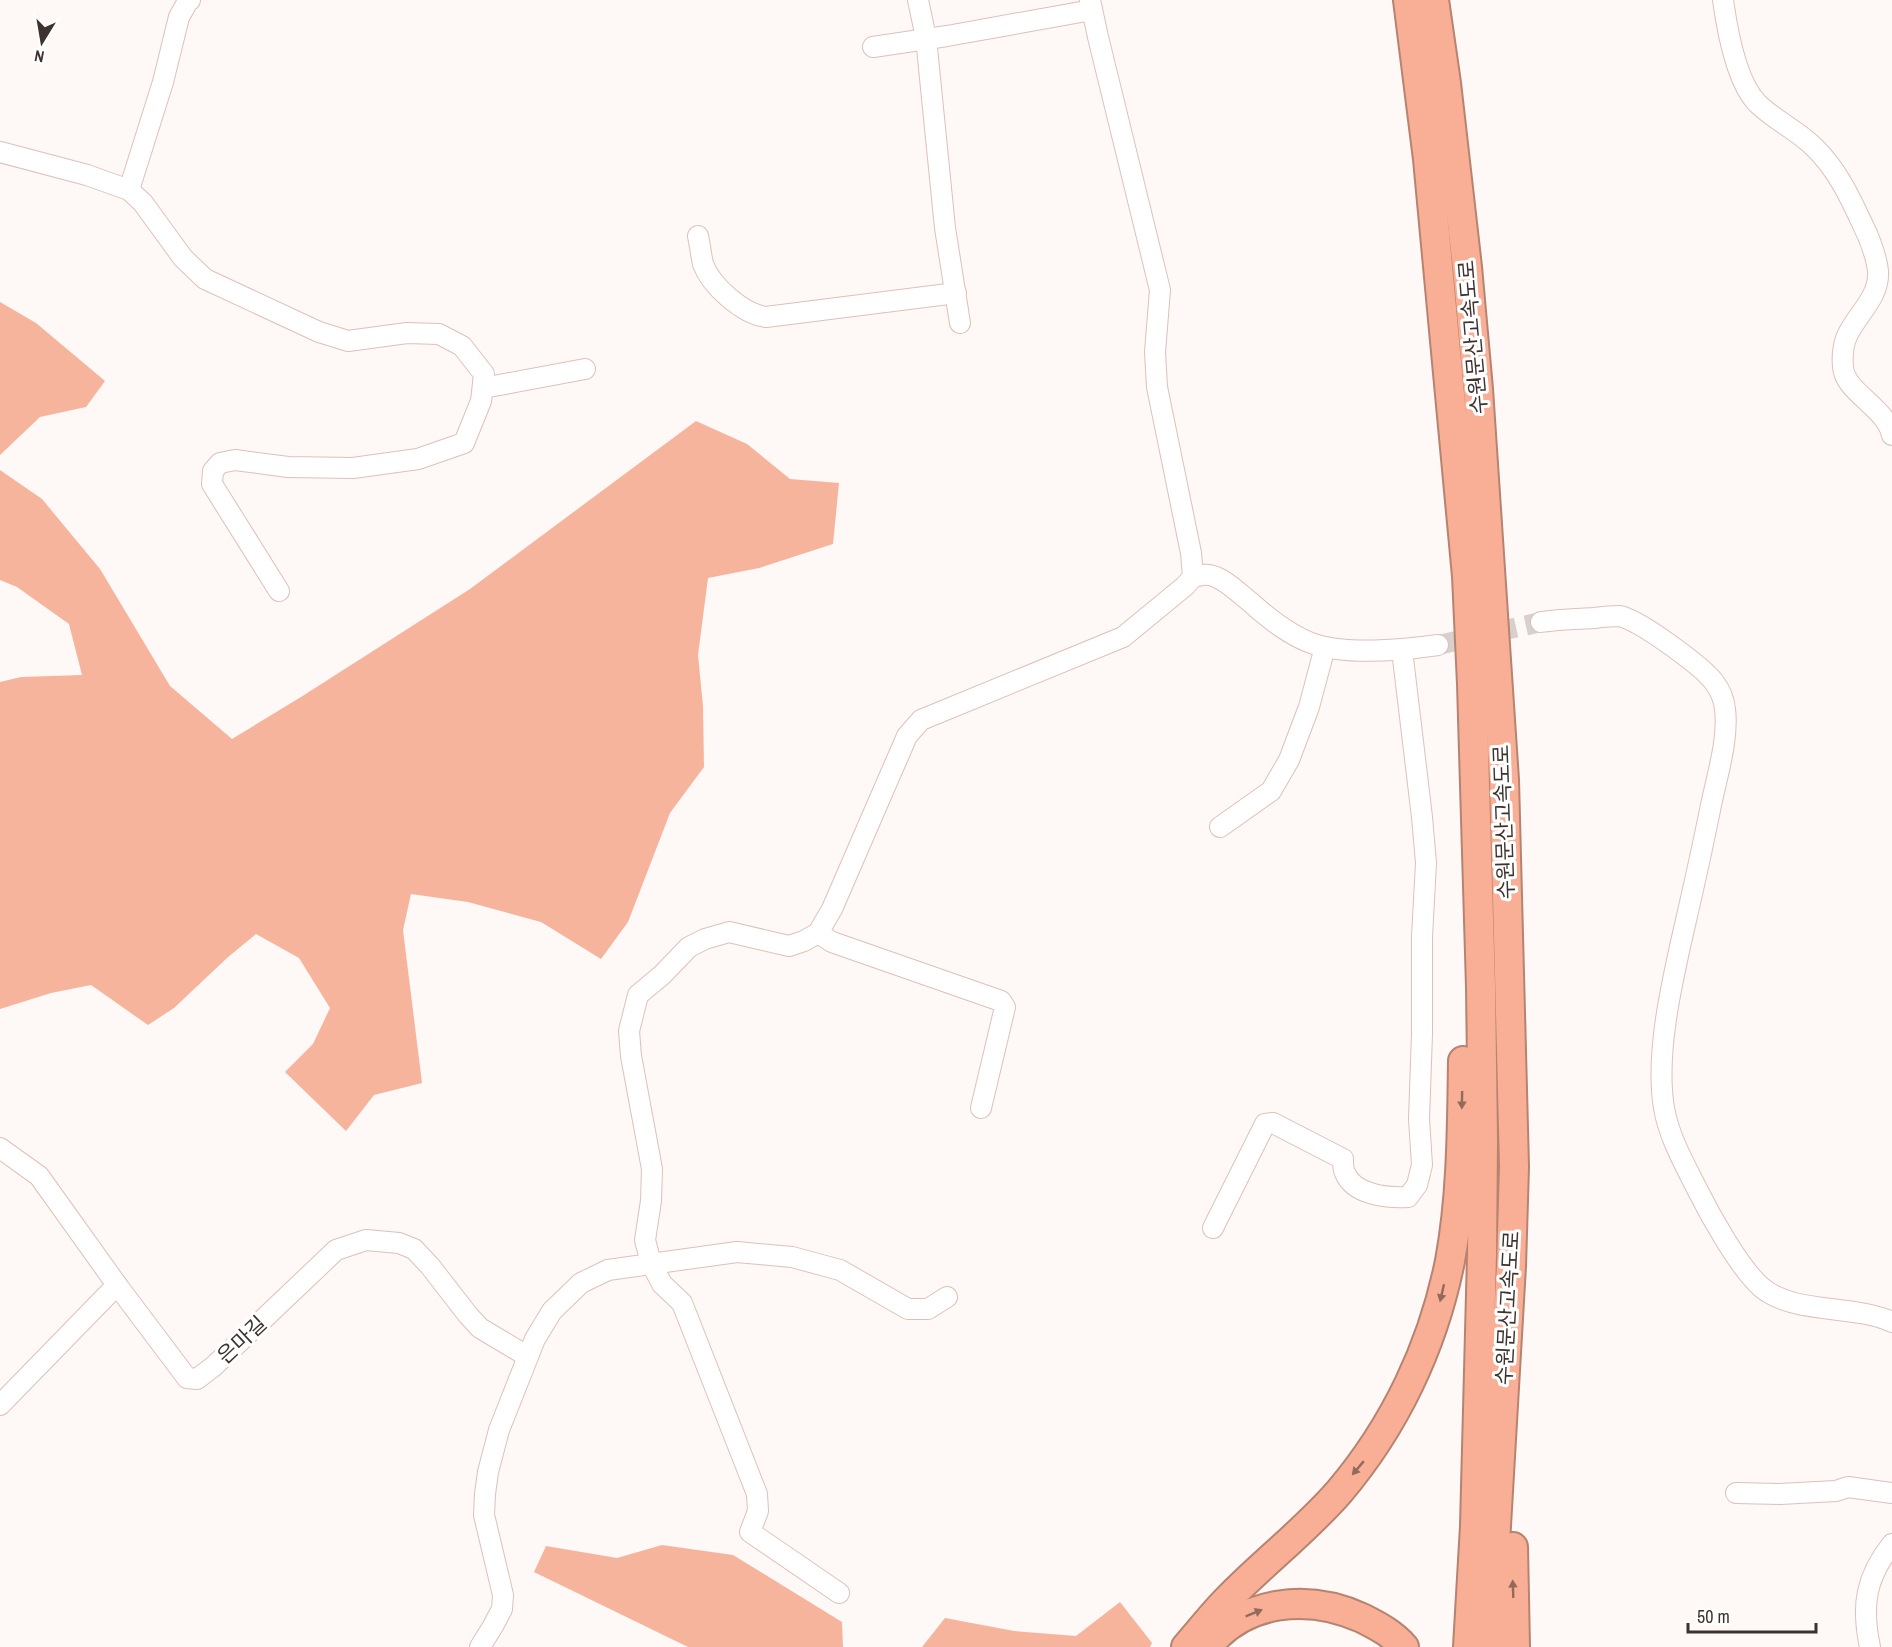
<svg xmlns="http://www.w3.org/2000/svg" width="1892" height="1647" font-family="'Archivo Narrow','Noto Sans KR',sans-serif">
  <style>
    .forest { fill: #f6b49d }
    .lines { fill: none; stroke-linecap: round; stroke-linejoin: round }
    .minor-tunnel { stroke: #d7d0ce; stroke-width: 20; stroke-dasharray: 20 10; stroke-linecap: butt }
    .minor-casing { stroke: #ddc1b8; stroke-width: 22 }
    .highway-casing { stroke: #b78371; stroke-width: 32 }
    .minor { stroke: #fff; stroke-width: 20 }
    .highway { stroke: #f9af95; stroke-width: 28 }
    .oneway { fill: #926a5c }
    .labels { text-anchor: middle; stroke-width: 6; stroke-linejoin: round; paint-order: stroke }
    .street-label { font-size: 21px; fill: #3d322e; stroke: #fff }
  </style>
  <rect width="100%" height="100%" fill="#fef8f6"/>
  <g class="forest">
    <path d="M0,302l36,21 69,58 -19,26 -46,10 -40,38z"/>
    <path d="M696,421l51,23 43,35 49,4 -6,61 -74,24 -51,10 -10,77 5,51 1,61 -34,46 -42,109 -27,37 -60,-37 -73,-20 -57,-8 -8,36 19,153 -48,12 -28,36 -61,-59 28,-28 17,-36 -31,-50 -43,-24 -29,24 -53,50 -26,17 -57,-40 -40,8 -51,16v-327l21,-5 61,-2 -13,-51 -52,-37 -17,-7v-110l42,29 58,70 70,117 62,53 69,-42 169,-108z"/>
    <path d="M662,1545l71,10 109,67 1,25h-155l-154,-75 12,-26 71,12z"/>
    <path d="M1120,1602l32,41 -2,4h-228l23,-29 69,13 62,5z"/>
  </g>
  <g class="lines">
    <path class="minor-tunnel" d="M1438,645l103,-23"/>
    <g class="minor-casing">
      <g id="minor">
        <path d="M918,0l8,38 19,190 15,95"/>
        <path d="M1723,0c4,29 13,81 34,103 17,17 40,27 57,44 26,25 39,57 54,89 4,10 9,24 10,35 2,26 -21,43 -31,65 -4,9 -5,20 -4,31 1,21 33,37 44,56 2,3 4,8 5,12"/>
        <path d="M873,47l74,-11 145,-26"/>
        <path d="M0,152l87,23 42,15 14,13 40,55 22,21 114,53 29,9 59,-8 32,1 23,12 22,28 -3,27 -17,42 -46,16 -65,9 -65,-1 -53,-7 -15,3 -7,8 -1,13 67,107"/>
        <path d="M129,190l34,-108 16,-65 9,-16 2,-1"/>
        <path d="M698,236c2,9 3,19 5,28 8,22 40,50 63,53l190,-24"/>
        <path d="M483,388l102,-19"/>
        <path d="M1193,577c8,-2 14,-4 23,0 12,5 23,16 33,24 19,17 41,35 65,43 33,11 89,6 124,1"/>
        <path d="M1541,622c18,-3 36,-3 53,-4 8,-1 17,-2 25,-2 18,2 84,51 95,66 6,8 10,17 11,27 4,31 -9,70 -15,101 -8,40 -17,80 -26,119 -12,53 -29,125 -20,179 5,29 20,55 33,81 14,28 42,78 64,98 33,28 92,17 131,35"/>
        <path d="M1220,827l51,-36 18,-31 20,-53 16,-60"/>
        <path d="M818,933l14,9 169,59 4,6 -24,101"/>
        <path d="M0,1148l39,28 78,109 70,93 10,1 17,-13 122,-116 30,-10 33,3 15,6 16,17 38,49 12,13 47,28"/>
        <path d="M1213,1228l52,-104 8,-1 70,36c0,4 0,10 2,14 9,22 42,25 63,24l9,-12 5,-20 -3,-46 3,-85v-97l4,-74 -4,-46 -20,-167"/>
        <path d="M0,1405l117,-120"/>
        <path d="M1736,1493l44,1 56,-3 12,-4 44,6"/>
        <path d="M839,1593l-89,-61 8,-21 -1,-17 -75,-191 -20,-19 -11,-21 -6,-23 6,-39 1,-32 -21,-113 -2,-25 9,-36 24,-20 27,-28 16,-8 24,-7 60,14 15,-5 14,-8 14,-24 75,-173 14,-16 202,-83 62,-51 8,-9 -2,-24 -34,-166 -2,-35 5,-62 -62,-253 -8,-37"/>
        <path d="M480,1647l13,-21 9,-17 1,-14 -19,-80 1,-21 3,-22 11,-42 36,-91 17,-28 29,-28 27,-13 129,-18 55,5 48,13 68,39h20l19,-12"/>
        <path d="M1870,1647c-9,-42 -4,-70 22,-103"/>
      </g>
    </g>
    <g class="highway-casing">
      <g id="highway">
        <path d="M1408,0l20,159 39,417 5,108 9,303 2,153 -1,115 -7,271 -7,121"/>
        <path d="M1434,0l12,83 21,184 11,122 26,391 10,387 -3,99 -22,381"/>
        <path d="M1513,1547l2,100"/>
        <path d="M1186,1647c14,-16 27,-33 42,-48 36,-37 77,-68 111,-107 56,-66 94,-146 111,-231 12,-65 12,-134 13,-200"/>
        <path d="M1207,1647c38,-48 102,-53 155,-29 16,8 31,16 42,29"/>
      </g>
    </g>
    <use href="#minor" class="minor"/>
    <use href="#highway" class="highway"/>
  </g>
  <defs><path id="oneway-solid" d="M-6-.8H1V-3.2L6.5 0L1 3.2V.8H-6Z" transform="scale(1.5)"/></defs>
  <g class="oneway">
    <use href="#oneway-solid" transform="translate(1462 1100) rotate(91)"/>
    <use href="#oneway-solid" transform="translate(1442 1293) rotate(103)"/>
    <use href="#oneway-solid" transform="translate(1358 1468) rotate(130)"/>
    <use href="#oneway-solid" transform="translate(1513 1589) rotate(-92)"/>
    <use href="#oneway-solid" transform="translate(1254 1613) rotate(-22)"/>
  </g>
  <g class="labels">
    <g class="street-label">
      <text transform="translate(1473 337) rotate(-95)" y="7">수원문산고속도로</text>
      <text transform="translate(1504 822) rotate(-92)" y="7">수원문산고속도로</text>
      <text transform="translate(1508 1308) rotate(-87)" y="7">수원문산고속도로</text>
      <text transform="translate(242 1340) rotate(-43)" y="7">은마길</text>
    </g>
  </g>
  <g transform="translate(42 42) rotate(191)" stroke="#ffffff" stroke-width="4.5" paint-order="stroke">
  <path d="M0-4.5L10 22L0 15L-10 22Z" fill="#3d322e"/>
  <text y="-9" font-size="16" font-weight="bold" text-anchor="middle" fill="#3d322e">N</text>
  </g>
  <path d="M1688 1623v9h128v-9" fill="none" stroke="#3d322e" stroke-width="3"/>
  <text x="1697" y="1623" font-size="18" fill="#3d322e" stroke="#ffffff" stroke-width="4.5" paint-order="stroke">50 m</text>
</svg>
